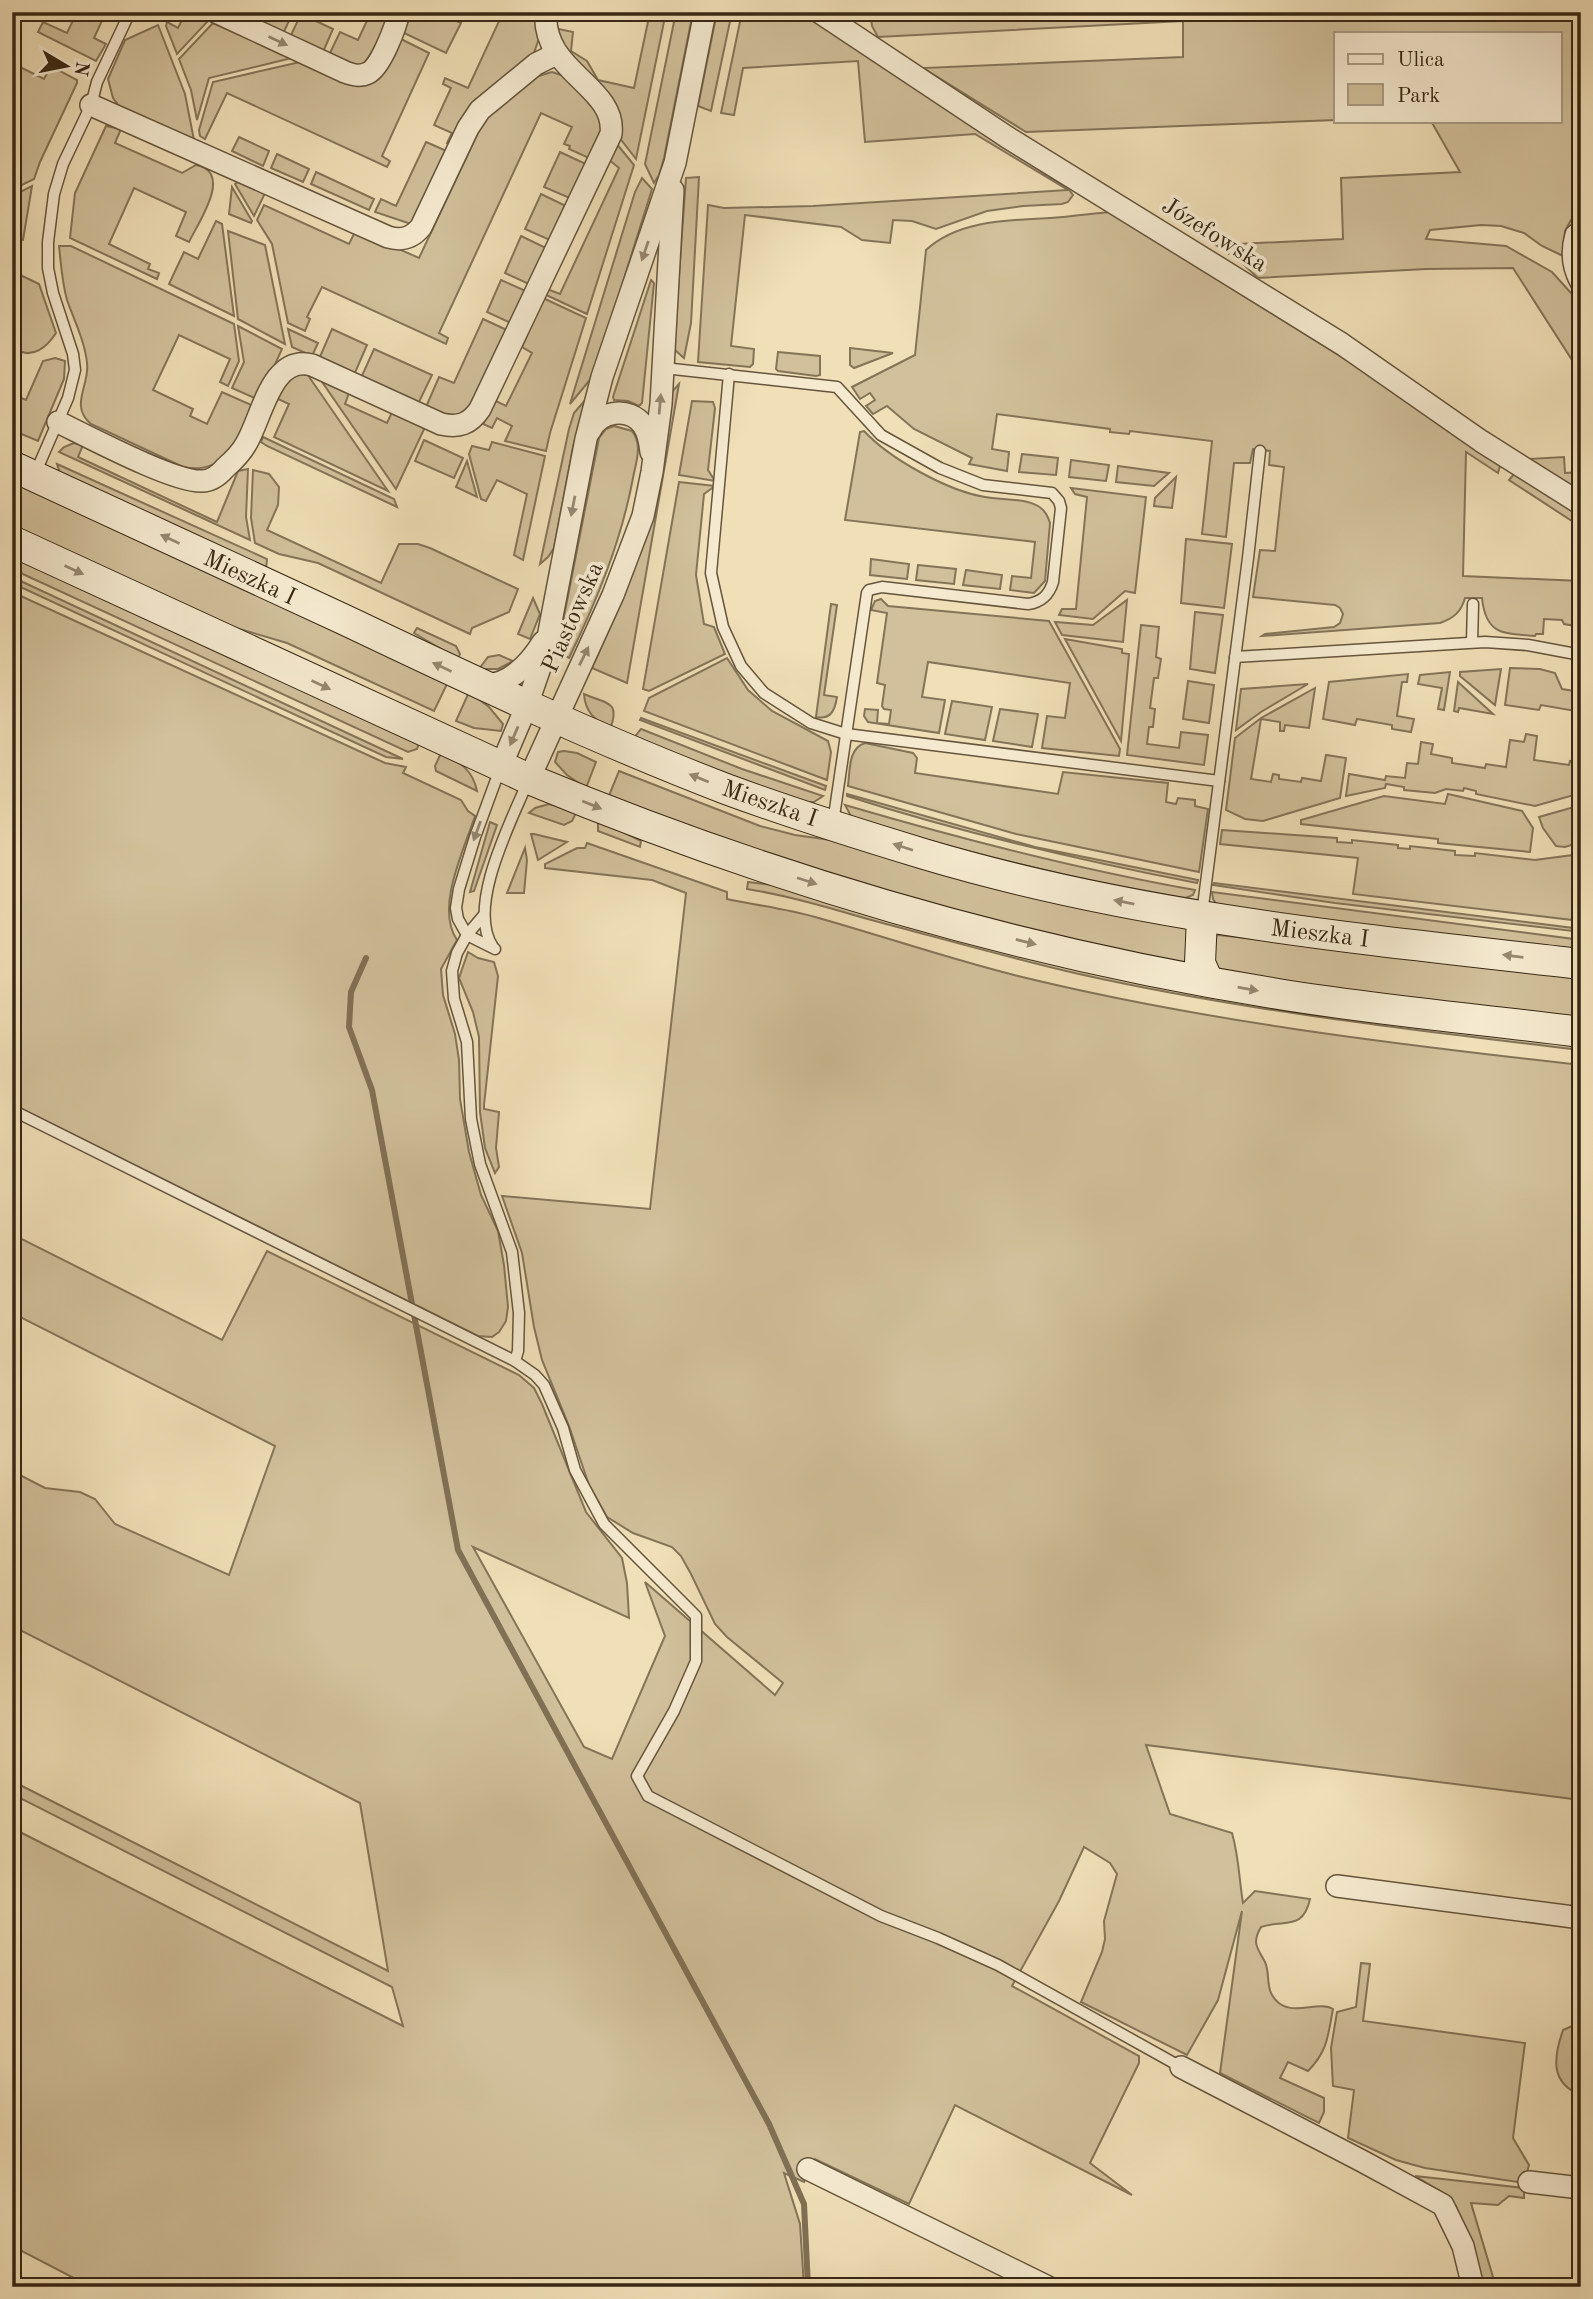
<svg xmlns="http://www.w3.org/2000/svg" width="1593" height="2299" font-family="'Old Standard TT',serif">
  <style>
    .green { fill: #d1c09b; stroke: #847458; stroke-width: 2 }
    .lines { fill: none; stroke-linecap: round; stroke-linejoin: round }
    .stream { stroke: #817055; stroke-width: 6 }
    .lane-casing { stroke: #66553d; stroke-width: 13 }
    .street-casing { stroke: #66553d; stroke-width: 24 }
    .secondary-casing { stroke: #382714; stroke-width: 32 }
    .lane { stroke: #f5ead0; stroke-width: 10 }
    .street { stroke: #f5ead0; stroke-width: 21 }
    .secondary { stroke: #f5ead0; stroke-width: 30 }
    .oneway { fill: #968872 }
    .labels { text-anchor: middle; stroke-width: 7; stroke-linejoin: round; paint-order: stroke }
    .street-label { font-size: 24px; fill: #382714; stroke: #f5ead0 }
  </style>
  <rect width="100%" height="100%" fill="#f0dfb7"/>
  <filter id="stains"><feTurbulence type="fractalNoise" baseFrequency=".00286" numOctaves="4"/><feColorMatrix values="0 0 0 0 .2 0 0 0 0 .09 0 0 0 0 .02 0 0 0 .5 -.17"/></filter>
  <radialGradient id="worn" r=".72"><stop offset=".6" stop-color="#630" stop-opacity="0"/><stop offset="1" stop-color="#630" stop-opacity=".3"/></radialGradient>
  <g class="green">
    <path d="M77,12h29l-12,26 12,6 -10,17 -58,-29 5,-10 24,11z"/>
    <path d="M186,12l22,9 -31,33 -11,-28 1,-4 11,6z"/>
    <path d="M254,12h39l-10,22 -32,-15z"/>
    <path d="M371,12h20c-6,14 -17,56 -35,54 -9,-1 -19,-7 -27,-11l11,-23 18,8z"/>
    <path d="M411,12h26l24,11 -15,30 -44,-21z"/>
    <path d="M493,12h45l1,26 -6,18 -81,90 -5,-3 5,-10 -18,-8 17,-37 -8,-4 2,-6 23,10 33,-71z"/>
    <path d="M650,12h16l-30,147 -17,-22c11,-36 -38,-62 -57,-89 -3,-5 -6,-13 -8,-20l19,4 -2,19 16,10 11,19 36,8z"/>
    <path d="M676,12h17l-29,146 -5,17 -5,8 -9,-19z"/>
    <path d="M717,12h15l-21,99 -13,-5z"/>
    <path d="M742,12h62l265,178 4,5 -5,7 -6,2 -39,2 -36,5 -51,18 -24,-8 -19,-1 -3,23 -28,-3 -21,-13 -96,-12 -14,131 23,3 -1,15 -3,3 -52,-5 10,-157 16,3 89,-2 255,-16 -93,-56 -110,8 -7,-81 -115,7 -9,47 -13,-2z"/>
    <path d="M870,12h711v207l-10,1 -6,11 -2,25 -21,-10 -18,-13 -23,-7 -20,-1 -51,5 -4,9 80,7 46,26 29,32v70l-68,-106 -87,1 -168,9 -17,-16 -25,-17 127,-6 -2,-61 119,-6 -29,-51h129v-88h-224v87l-310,12 -103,-64 260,-11v-36l-305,16 -6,-11z"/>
    <path d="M301,14l32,15 -10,23 -33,-15z"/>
    <path d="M213,23l79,35 -83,20 -12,42 -6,-30 -12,-31z"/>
    <path d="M158,25l27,69 9,46 -75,-34 -6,-8 -5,-19 17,-39z"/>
    <path d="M399,38l30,15 -47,103 8,5 -3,6 -160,-74 -22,46 -5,-3 -1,-6 14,-48 87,-20 44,20z"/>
    <path d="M12,63l32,16 7,-13 26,14v3l-37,79 -6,17 -22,11z"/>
    <path d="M552,72l15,5 38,46 -14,36 -22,-10 1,-3 -6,-2 8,-17 -31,-14 -102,220 9,5 -2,6 -124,-57 -15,30 3,2 -5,12 -17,-8 -16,-79 -15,-24 7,-15 85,39 7,-14 63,28 65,-138 51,-43z"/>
    <path d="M106,126l15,3 -6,14 67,30 14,-8c38,7 2,58 -7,77l-13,-6 10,-24 -52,-24 -25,56 41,20 -2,5 11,4 -2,6 -87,-41 5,-45z"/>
    <path d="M239,137l30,14 -6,15 -31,-15z"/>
    <path d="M426,142l23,10 -35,73 -39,-13 6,-13 15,7z"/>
    <path d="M616,143l18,22 -47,149 -43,-20 3,-5 13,5 59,-126 -11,-9z"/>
    <path d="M560,152l28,13 -16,34 -28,-12z"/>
    <path d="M277,154l32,15 -6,13 -32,-14z"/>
    <path d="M316,172l58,27 -5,11 -58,-26z"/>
    <path d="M699,177l-8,146 -7,35 -9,-8 -1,-5 12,-167z"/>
    <path d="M642,178l10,11 -58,186 -24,29 65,-212z"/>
    <path d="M239,181l28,8 -13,27 -19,-32z"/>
    <path d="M32,186l-9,54 -11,-4v-40z"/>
    <path d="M232,187l20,34 -1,2 -22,-9z"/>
    <path d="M541,194l27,13 -16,34 -27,-12z"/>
    <path d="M1109,212l247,154 145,96 -3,11 -32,-21 -3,124 118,5v46l-17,-3 -2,-4 -18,-1 -1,15h-7l-1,2c-31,-3 -49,0 -53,-38h-17c-4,14 -11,20 -25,25l-178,13 3,-2 69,-7 6,-4 3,-9 -3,-6 -5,-3 -82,-8 7,-47 15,1 9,-84 -15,-2 1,-14 -17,-2 -3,14h-16l-8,74 -24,-3 10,-93 -82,-10 -1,3 -19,-2v-3l-113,-15 -5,35 17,3 -2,19 -38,-7 3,-6 -58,-29 -27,-23 -14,8 -7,-8 9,-6 -5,-7 -10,6 -8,-12 63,-32 11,-105c32,-30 83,-30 124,-32 19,-1 39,-4 59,-6z"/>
    <path d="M216,221l6,3 12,92 -65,-32 15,-32 14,7z"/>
    <path d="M228,231l37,14 20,99 -47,-25z"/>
    <path d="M521,236l27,13 -17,36 -26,-12z"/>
    <path d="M59,246h12l163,78 5,37 -11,25 -8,-4 10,-23 -51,-24 -26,55 40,19 -3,7 17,8 15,-32 34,15c-15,32 -32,69 -73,60l-92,-43c-22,-18 -1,-39 -4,-61 -2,-21 -13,-43 -20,-63 -5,-18 -6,-36 -8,-54z"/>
    <path d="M12,271l27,13 17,49c-9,14 -23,26 -40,17l-4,-30z"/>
    <path d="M501,280l27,12 -15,32 -26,-12z"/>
    <path d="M651,280l3,3 -12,120 -3,3 -11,-5 -14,-1 -1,-3z"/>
    <path d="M543,298l43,20 -36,115 -4,18 -41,-10 7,-15 -15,-8 -5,10 -9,-4 11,-24 12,6 26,-53 -10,-6z"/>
    <path d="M483,319l26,12c-9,20 -28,79 -51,84 -11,2 -22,-4 -32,-8l13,-30 15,6z"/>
    <path d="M238,326l44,23 -23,51 -27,-12 12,-26z"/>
    <path d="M288,329l30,14 -6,13 -20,-9z"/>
    <path d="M332,329l35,16 -13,30 -35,-16z"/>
    <path d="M850,348l43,5 -39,15 -4,-3z"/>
    <path d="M374,349l58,26 -14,29 -57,-26z"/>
    <path d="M778,352l42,4v19l-4,1 -38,-5 -2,-2z"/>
    <path d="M55,358l10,3 -1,18 -26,62 -26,-11v-36l14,6 17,-39z"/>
    <path d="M305,371l83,120 -114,-54 15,-33 -13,-6 6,-16z"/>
    <path d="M318,376l32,14 -5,14 42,19 6,-13 33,15 -30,64z"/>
    <path d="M679,384l-52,299 -35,-15 32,-73 45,-200z"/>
    <path d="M587,398l-14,49 -19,101 -6,9 -8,7 29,-135 5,-16z"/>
    <path d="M692,401l21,1 2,6 -7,62 7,11 -36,-6z"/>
    <path d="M614,426l18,5c11,13 4,31 1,47 -12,64 -36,122 -64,180l-12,-6 42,-214 7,-9z"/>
    <path d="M864,431c26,28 84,60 121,66 17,3 39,1 53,9 7,4 10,10 12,17l-5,58 -11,12 -24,-3 2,-14 19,2 4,-36 -190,-22 15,-88z"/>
    <path d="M263,437l131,62 3,8 -130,-61 -6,-4z"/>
    <path d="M424,440l39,18 -9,20 -39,-17z"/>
    <path d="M492,442l53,14 -22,104 -9,-5 13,-61 -30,-14 -11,21 -5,-2 -12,-45 3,-8 17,4z"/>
    <path d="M74,443l9,2 -5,12 139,65 21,-51 10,-2 -2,48 4,23 -191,-88 5,-5z"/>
    <path d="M1022,454l36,4 -2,17 -37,-3z"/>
    <path d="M1564,457l1,16 16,-1v21l-53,-34z"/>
    <path d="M1071,460l38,5 -3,16 -37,-4z"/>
    <path d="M467,461l10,36 -21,-10z"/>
    <path d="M57,464l210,95 -1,10 -206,-96z"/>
    <path d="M1118,466l51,7 -15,13 -38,-4z"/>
    <path d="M253,470l16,4 10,13 -1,18 -11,25 114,53 18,-39h19l12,4 88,41 -9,23 -37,16 -2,6 -152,-71 -39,-9 -24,-11 -4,-25z"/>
    <path d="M1514,474l67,41v12l-72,-47z"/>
    <path d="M1176,477l-4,31 -18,-2 1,-8z"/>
    <path d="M12,480l436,202 -14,29 -147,-68 -74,-22 -201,-93z"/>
    <path d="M679,482l36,4 -11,8 -8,81 8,49 10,3 11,27 -76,37 -6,-2z"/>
    <path d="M1071,488l75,9 -11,96 -10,-2 -32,28 -34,-4 3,-6h14l11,-112 -12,-3z"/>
    <path d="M1186,539l46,5 -8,64 -43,-5z"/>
    <path d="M12,554l407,189 -2,6 -9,3 -396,-183z"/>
    <path d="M871,559l38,5 -2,15 -37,-4z"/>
    <path d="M918,565l38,4 -2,15 -38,-4z"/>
    <path d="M966,570l36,5 -2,14 -37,-4z"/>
    <path d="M12,577l391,182 -17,-2 -374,-174z"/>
    <path d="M12,592l373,171 21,4 -3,6 58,27 7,11 7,5c-11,34 -40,92 -18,124l-16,29 2,26 12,39 4,26 1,39 9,53 12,43 17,36 6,34 4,42 -2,14 -7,11 -7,5 -14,-1 -466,-232z"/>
    <path d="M533,598l7,16 -10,25 -12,-5z"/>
    <path d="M881,599l7,7 161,15 71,128 -1,7 -77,-8 5,-32 18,2 5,-35 -142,-21 -6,35 23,3 -6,33 -71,-11 -4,-6 1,-7 13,1 -1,13 12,1 2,-14 -7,-1 -2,-3 3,-21 -8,-2 10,-70 -16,-3 4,-9z"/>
    <path d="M1127,600l-4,42 -61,-7 -7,-13 38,3z"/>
    <path d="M831,604l6,1 -13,90 13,2c-2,13 -6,23 -21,20z"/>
    <path d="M1195,612l28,3 -8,58 -25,-4z"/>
    <path d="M1141,625l18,2 -3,30 5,2 -3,19h-4l-4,30 5,1 -2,18h-4l-2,17 32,4 2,-16 27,3 -4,30 -77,-10z"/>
    <path d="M417,628l39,18 4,8 -2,5 -44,-26z"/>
    <path d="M1065,639l57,10v4l7,1 -8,87z"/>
    <path d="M499,655l14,6 -15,8h-19l9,-12z"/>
    <path d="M727,658l21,32 24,21 56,30 3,11 -4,28 -183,-69 5,-13z"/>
    <path d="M1510,668l30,1 15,4 7,16 19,3v23l-5,-1v-3l-35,-6 -2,5 -34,-5z"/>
    <path d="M1501,669l-6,36 -35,-29v-4z"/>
    <path d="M1450,672l-6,38 -6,-1 4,-21 -24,-4 2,-9z"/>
    <path d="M1408,674l-1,8h-5l-5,34 17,3 -3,13 -19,-3v-4l-35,-6 -2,6 -32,-6 6,-37z"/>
    <path d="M1188,681l26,4 -5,38 -26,-4z"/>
    <path d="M1458,682l35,32 -34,-6 -1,4 -4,-1z"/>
    <path d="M1308,684l-47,28 -25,18 5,-41z"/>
    <path d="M1315,688l-6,40 -24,-3 -1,6h-4v-9l-19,-3 -10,60 20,3 2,-8 6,1v4l22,3 1,-4 19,3 5,-26 20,3 -6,40 -77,23 -18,-2 -19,-9 9,-72 26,-20z"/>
    <path d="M469,692l20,15 14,17 -2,7 -27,-3 -18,-7z"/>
    <path d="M584,694c23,10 37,7 26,35 -15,-9 -25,-17 -26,-35z"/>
    <path d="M952,701l40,6 -7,33 -40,-6z"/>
    <path d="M1000,709l38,5 -6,33 -39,-6z"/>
    <path d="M641,718l185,68 -1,4 -185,-70z"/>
    <path d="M641,729l101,40 81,27 -9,6h-11l-170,-63z"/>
    <path d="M1526,734l11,2 -3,24 35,5 1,-4 11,2v30l-46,13 -59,-12v-3l-12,-3 -1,3 -17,-2 -11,4 -31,-3v-3l-18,-3 -1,4 -39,8 3,-22 36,6 1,-4 19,2 2,-15 11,1 3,-22 12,2 -2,10 21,4v5l33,5 1,-4 20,3 4,-27 14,2z"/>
    <path d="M865,743l48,10 4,5 -2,15 143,21 5,-22 105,11 -2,19 10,2 2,-6 17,2v6l13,3 -9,63 -183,-38 -168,-48c2,-15 0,-38 17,-43z"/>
    <path d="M564,751l13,2 19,9 -10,26 -19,-13 -12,-13 3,-10z"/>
    <path d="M441,753c18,8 32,17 36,38l-41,-20 -1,-5z"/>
    <path d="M619,771l141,55 35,9 50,7 342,84 3,4 -4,35 -170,-38 -201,-56 -207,-73z"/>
    <path d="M847,794l188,53 163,33 -1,3c-119,-23 -235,-50 -350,-87z"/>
    <path d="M1448,794l74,17 11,17 -3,24 -92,-9v-4l-137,-15v-4l83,-24 61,8z"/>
    <path d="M549,804l28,7 -5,10 -8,4 -35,-12 6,-5z"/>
    <path d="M845,805c116,34 231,64 350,85l-2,5 -10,4c-112,-20 -222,-48 -331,-81z"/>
    <path d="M1581,805v37l-16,5 -9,-1 -13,-18 -4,-11z"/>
    <path d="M598,819l43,22 -1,6 -42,-16z"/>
    <path d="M490,822l7,3 -23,66 -4,1z"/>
    <path d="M1222,830l115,8v4l15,1v-3l46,5v3l12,1v-3l45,5v4l20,1v-3l60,7 46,-6v67l-228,-27 5,-36 -138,-14z"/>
    <path d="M531,834h3l33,8 -29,18z"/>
    <path d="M587,843l140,49v7c29,6 59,10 88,18 68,19 134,42 203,59 184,45 374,68 563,89v735l-435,-55 24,69 62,19c7,24 7,46 11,70l12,-12 55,8c-7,32 -25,20 -49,28 -10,17 -3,21 4,35 5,11 1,23 7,33 15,26 45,4 61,14 -5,26 -5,42 -25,62l-20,-9 -8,16 44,20v14l-5,11 -99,-50 22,-162 -24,89 -31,55 -106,-53 21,-50 3,-13 -1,-18 13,-47 -7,-11 -26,-16 -25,54 -47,85 127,70v7l-49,100 42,32 -177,-90 -46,99 -94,-45 -11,23 -20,-9 16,51 4,63h-713l-79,-41v-418l391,198 -11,-39 -380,-193v-13l376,190 -28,-168 -348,-177v-155l33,17 35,4 15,7 20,25 114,51 46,-129 -263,-133v-79l210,106 45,-89 252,124 15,13 8,16 44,108 36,46 5,25 2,35 -156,-71 111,200 28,12 53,-123 -20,-54 130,113 8,-12 -56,-46 -12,-13 -24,-50 -10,-18 -9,-9 -39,-14 -26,-16 -18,-32 -20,-59 -27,-66 -8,-33 -12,-74 -20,-57 148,13 36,-316 -34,-13 -107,-12v-4l32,-16h8z"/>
    <path d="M525,848l2,12 -3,33h-17z"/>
    <path d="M748,882l34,4 799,157v7c-168,-20 -336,-39 -502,-76 -69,-16 -136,-35 -204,-53 -43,-12 -84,-25 -128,-32z"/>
    <path d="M1214,883l367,46v3l-246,-29 -122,-18z"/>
    <path d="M1212,892l369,48v11l-316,-38 -48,-8 -4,-6z"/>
    <path d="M1218,935l363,41v43l-207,-24 -155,-25 -11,-19 5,-13z"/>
    <path d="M468,952l10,6 16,4 4,14 -14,129v4l15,3 -3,36 3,19 -4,6 -10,-25 -5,-36 -1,-75 -6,-25 -14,-34z"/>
    <path d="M1361,1963l9,1 -7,57 162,22 -12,95 16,27 -5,18 -99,-15 -29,-8 -48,-22 6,-48 -21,-4 -2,-38 6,-36 19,-5z"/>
    <path d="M1581,2022v73c-32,-12 -27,-39 -18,-65z"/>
    <path d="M1415,2176l109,12v10l-15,-2 -11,9 -27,-2 25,84h-14l-26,-81 -16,-15z"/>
  </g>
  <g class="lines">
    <path class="stream" d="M366,958l-15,34 -2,35 23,63 86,460 311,574 35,80 4,83"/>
    <g class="lane-casing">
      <g id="lane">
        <path d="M664,368l173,19 44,48 59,33 43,17 69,8 7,8 2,7 -8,74c-4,13 -11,20 -25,22l-146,-17 -13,3 -2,3 -34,230"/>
        <path d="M729,374l-18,199 12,54 18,39 23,27 47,30 35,11 373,47"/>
        <path d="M35,474l33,-76 7,-28 -2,-16 -20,-61 -5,-25v-26l6,-48 9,-30 28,-59 6,-23 33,-70"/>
        <path d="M1472,642l1,-38"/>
        <path d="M1235,657l250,-15 43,3 53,10"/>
        <path d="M1202,914l46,-356 12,-107"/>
        <path d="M483,916l-16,19 -10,18 -5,18 2,28 13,43 4,77 9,45 32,88 7,61 -1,38 -3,10"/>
        <path d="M493,947c-27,-40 18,-125 35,-166"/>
        <path d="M495,949l-28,-14 -9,-16 -2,-11 3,-19 16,-52 25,-68"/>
        <path d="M12,1110l503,251 20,14 9,10 19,43 12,42 29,54 92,92v45l-22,50 -37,65 11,20 233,120 57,22 60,27 183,102"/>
      </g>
    </g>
    <g class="street-casing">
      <g id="street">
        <path d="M216,12l129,60c8,3 15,5 23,1 13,-6 28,-47 31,-61"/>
        <path d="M819,12l188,125 335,207 139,97 100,63"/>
        <path d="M91,105l297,132c14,4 24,1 33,-10l47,-99 12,-18 56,-46 20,-10"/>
        <path d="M1581,232l-5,3c-5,17 -4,31 5,47"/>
        <path d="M58,422c29,14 117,61 144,59 10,0 17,-6 23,-13 8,-7 16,-15 21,-24 16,-26 25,-90 66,-79l129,59c18,4 29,0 39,-15l131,-275c6,-48 -70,-62 -65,-122"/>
        <path d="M590,431c9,-20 39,-25 53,-6 5,7 7,18 8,27"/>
        <path d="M480,684c27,5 50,-21 63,-42"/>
        <path d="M501,766l26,-61 18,-52 41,-214 16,-62 73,-214 30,-151"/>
        <path d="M529,779l84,-184 30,-79 9,-44 9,-68 12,-214"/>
        <path d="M1337,1886l244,32"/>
        <path d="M1181,2067l181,94 81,44 20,41 10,41"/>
        <path d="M808,2169l240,118"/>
        <path d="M1529,2182l52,6"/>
      </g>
    </g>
    <g class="secondary-casing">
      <g id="secondary">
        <path d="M12,466c111,52 222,102 333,154 126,60 251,119 381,169 65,24 132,45 198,65 214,64 436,85 657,110"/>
        <path d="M12,541l517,238c238,99 489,173 743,214 102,17 206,26 309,39"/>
        <path d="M1202,917l-2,46 8,18"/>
      </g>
    </g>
    <use href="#lane" class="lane"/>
    <use href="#street" class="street"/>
    <use href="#secondary" class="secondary"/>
  </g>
  <defs><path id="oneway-solid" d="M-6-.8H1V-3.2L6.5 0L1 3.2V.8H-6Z" transform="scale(1.75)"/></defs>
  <g class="oneway">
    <use href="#oneway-solid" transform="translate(278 41) rotate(25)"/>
    <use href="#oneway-solid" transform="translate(645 251) rotate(109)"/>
    <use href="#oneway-solid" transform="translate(660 404) rotate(-85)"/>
    <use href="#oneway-solid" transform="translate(573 506) rotate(101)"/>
    <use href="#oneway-solid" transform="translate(170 539) rotate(-155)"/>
    <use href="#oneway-solid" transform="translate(74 570) rotate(25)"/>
    <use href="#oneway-solid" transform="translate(584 656) rotate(-64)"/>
    <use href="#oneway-solid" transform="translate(442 667) rotate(-155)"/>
    <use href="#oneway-solid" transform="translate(321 685) rotate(25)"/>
    <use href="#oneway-solid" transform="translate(514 736) rotate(113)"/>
    <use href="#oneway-solid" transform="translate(699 778) rotate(-158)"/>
    <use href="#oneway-solid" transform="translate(592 805) rotate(22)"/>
    <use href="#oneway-solid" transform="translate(477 831) rotate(110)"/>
    <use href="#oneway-solid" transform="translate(903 847) rotate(-162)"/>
    <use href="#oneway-solid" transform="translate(807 881) rotate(18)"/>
    <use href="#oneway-solid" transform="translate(1124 902) rotate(-169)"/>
    <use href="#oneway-solid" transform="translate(1026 942) rotate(14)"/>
    <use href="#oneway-solid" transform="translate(1513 956) rotate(-173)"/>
    <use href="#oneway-solid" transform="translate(1248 989) rotate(10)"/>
  </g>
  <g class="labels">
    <g class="street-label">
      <text transform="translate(1215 234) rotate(32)" y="8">Józefowska</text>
      <text transform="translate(250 577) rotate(25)" y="8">Mieszka I</text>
      <text transform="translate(572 617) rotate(-66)" y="8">Piastowska</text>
      <text transform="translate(770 803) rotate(19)" y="8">Mieszka I</text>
      <text transform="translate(1320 933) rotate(7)" y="8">Mieszka I</text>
    </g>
  </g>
  <rect width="1593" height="2299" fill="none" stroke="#f0dfb7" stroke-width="42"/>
  <rect x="14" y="14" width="1565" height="2271" fill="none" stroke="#382714" stroke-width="3.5"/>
  <rect x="21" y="21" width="1551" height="2257" fill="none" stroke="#382714" stroke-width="2"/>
  <rect x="1334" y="32" width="228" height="91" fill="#f5ead0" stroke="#a99c85" stroke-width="2"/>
  <rect x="1348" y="54" width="35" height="10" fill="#f5ead0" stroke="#a99c85" stroke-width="2"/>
  <text x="1397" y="66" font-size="21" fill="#382714">Ulica</text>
  <rect x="1348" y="84" width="35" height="21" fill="#d1c09b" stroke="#a99c85" stroke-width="2"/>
  <text x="1397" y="102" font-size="21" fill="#382714">Park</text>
  <g transform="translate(66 66) rotate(100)" stroke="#f5ead0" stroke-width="5" paint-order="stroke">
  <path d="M0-5L12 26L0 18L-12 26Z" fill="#382714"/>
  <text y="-10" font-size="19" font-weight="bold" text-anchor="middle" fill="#382714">N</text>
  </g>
  <rect width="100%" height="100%" filter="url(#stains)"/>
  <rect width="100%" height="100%" fill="url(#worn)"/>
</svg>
